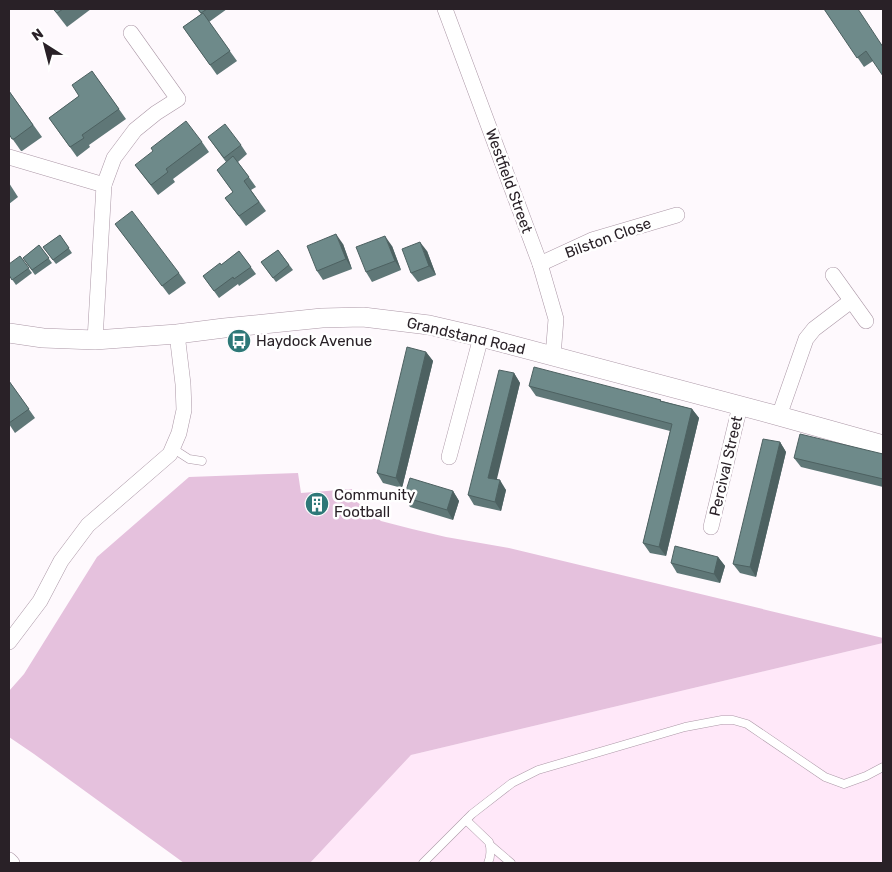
<svg xmlns="http://www.w3.org/2000/svg" width="892" height="872" font-family="Rubik,sans-serif">
  <style>
    .built { fill: #ffe8f9 }
    .green { fill: #e5c1dd }
    .lines { fill: none; stroke-linecap: round; stroke-linejoin: round }
    .service-casing { stroke: #ac98a7; stroke-width: 9 }
    .minor-casing { stroke: #ac98a7; stroke-width: 16 }
    .tertiary-casing { stroke: #ac98a7; stroke-width: 20 }
    .service { stroke: #fff; stroke-width: 8 }
    .minor { stroke: #fff; stroke-width: 15 }
    .tertiary { stroke: #fff; stroke-width: 19 }
    .wall { fill: #5f7777 }
    .shaded-wall { fill: #4d6161 }
    .building { fill: #6e8a8a; stroke: #4d6161 }
    .labels { text-anchor: middle; stroke-width: 5; stroke-linejoin: round; paint-order: stroke }
    .street-label { font-size: 15px; fill: #292127; stroke: #fff }
    .poi-label { font-size: 15px; fill: #292127; stroke: #fff; text-anchor: start }
  </style>
  <rect width="100%" height="100%" fill="#fef9fd"/>
  <path class="built" d="M883,643v220h-573l101,-108z"/>
  <path class="green" d="M298,473l3,20 51,-4v9l29,23 31,8 34,8 63,11 374,90v5l-472,112 -101,108h-126l-150,-109 -25,-17v-46l15,-17 73,-117 92,-80z"/>
  <g class="lines">
    <g class="service-casing">
      <g id="service">
        <path d="M172,448l17,11 13,2"/>
        <path d="M466,820l23,22c2,6 2,15 -1,21"/>
        <path d="M490,845l21,18"/>
        <path d="M423,863l49,-49 40,-31 26,-13 147,-43 37,-7h11l14,4 78,53 19,7 22,-8 17,-9"/>
      </g>
    </g>
    <g class="minor-casing">
      <g id="minor">
        <path d="M445,9l95,255 16,55 -3,37"/>
        <path d="M9,157l95,28"/>
        <path d="M540,264l52,-24 85,-25"/>
        <path d="M833,275l33,46"/>
        <path d="M95,340l9,-155 10,-27 21,-28 21,-17 22,-14 -47,-66"/>
        <path d="M779,416l27,-77 8,-10 37,-28"/>
        <path d="M449,457l32,-120"/>
        <path d="M711,527l29,-121"/>
        <path d="M9,642l31,-41 21,-40 27,-36 82,-71 9,-21 5,-23 -1,-26 -6,-50"/>
        <path d="M9,860l3,3"/>
      </g>
    </g>
    <g class="tertiary-casing">
      <path id="tertiary" d="M9,333l34,5 52,2 82,-6 47,-6 98,-10 41,-1 66,8 52,12 298,79 104,29"/>
    </g>
    <use href="#service" class="service"/>
    <use href="#minor" class="minor"/>
    <use href="#tertiary" class="tertiary"/>
  </g>
  <g class="wall">
    <path d="M53,9h38l-24,18z"/>
    <path d="M197,9h30l-18,13 28,39 -20,14 -34,-48 18,-13z"/>
    <path d="M824,9h34l15,52 -9,6z"/>
    <path d="M92,71l34,48 -37,26 1,2 -13,10 -28,-39 30,-22z"/>
    <path d="M9,91l33,46 -20,14h-1l-12,-17z"/>
    <path d="M208,137l33,8 6,9 -9,8 18,25 -5,3 15,21 -20,15 -21,-28 8,-6 -16,-22 9,-8z"/>
    <path d="M202,142l7,10 -36,27 2,3 -17,13 -23,-30z"/>
    <path d="M9,183l9,14 -9,7z"/>
    <path d="M115,224l64,49 7,10 -17,12z"/>
    <path d="M60,235l12,18 -16,11 -13,-17z"/>
    <path d="M343,244l9,25 -29,11 -6,-9z"/>
    <path d="M39,245l13,18 -17,12 -12,-17z"/>
    <path d="M392,246l9,24 -29,12 -6,-10z"/>
    <path d="M278,250l15,20 -17,12 -15,-20z"/>
    <path d="M239,251l17,23 -17,12 -1,-2 -19,14 -16,-22 18,-11z"/>
    <path d="M427,251l9,24 -18,7 -7,-9z"/>
    <path d="M20,256l12,17 -16,12 -7,-10z"/>
    <path d="M426,352l7,9 -31,127 -19,-5 -6,-10z"/>
    <path d="M514,373l6,10 -24,97 10,10 -5,21 -27,-6 -6,-10z"/>
    <path d="M9,381l26,37 -20,15 -6,-9z"/>
    <path d="M529,386l133,15 30,8 7,9 -33,138 -16,-3 -7,-10 27,-112 -134,-35z"/>
    <path d="M780,442l6,10 -30,125 -16,-4 -7,-9z"/>
    <path d="M883,454v33l-82,-20 -7,-9z"/>
    <path d="M453,491l6,10 -6,19 -43,-13 -6,-10z"/>
    <path d="M718,557l7,9 -5,17 -43,-10 -6,-10z"/>
  </g>
  <g class="shaded-wall">
    <path d="M336,234l7,10 9,25 -6,-10z"/>
    <path d="M385,236l7,10 9,24 -6,-9z"/>
    <path d="M420,242l7,9 9,24 -7,-9z"/>
    <path d="M426,352l7,9 -31,127 -6,-10z"/>
    <path d="M514,373l6,10 -25,104 -7,-9z"/>
    <path d="M692,409l7,9 -33,138 -7,-9z"/>
    <path d="M780,442l6,10 -30,125 -6,-10z"/>
    <path d="M500,480l6,10 -5,21 -6,-9z"/>
    <path d="M453,491l6,10 -6,19 -6,-10z"/>
    <path d="M718,557l7,9 -5,17 -6,-9z"/>
  </g>
  <g class="building">
    <path d="M53,9h10l-6,4z"/>
    <path d="M198,9h9l-6,4z"/>
    <path d="M824,9h34l25,38v29l-17,-25 -9,7z"/>
    <path d="M203,13l27,38 -20,14 -27,-38z"/>
    <path d="M92,71l27,38 -37,26 2,3 -14,9 -21,-29 30,-22 -7,-11z"/>
    <path d="M9,91l24,34 -19,14h-2l-3,-5z"/>
    <path d="M186,121l16,21 -36,27 2,3 -17,13 -16,-20 18,-14 -2,-3z"/>
    <path d="M225,124l16,21 -17,13 -16,-21z"/>
    <path d="M233,156l16,21 -5,4 15,21 -20,14 -14,-18 8,-6 -16,-22z"/>
    <path d="M132,211l47,62 -17,13 -47,-62z"/>
    <path d="M336,234l10,25 -29,12 -10,-25z"/>
    <path d="M60,235l9,13 -16,12 -10,-13z"/>
    <path d="M385,236l10,25 -29,11 -10,-25z"/>
    <path d="M420,242l9,24 -18,7 -9,-24z"/>
    <path d="M39,245l10,13 -17,12 -9,-12z"/>
    <path d="M278,250l11,15 -16,13 -12,-16z"/>
    <path d="M239,251l12,16 -17,12 -1,-2 -19,14 -11,-15 17,-13 1,2z"/>
    <path d="M20,256l9,12 -17,12 -3,-5v-11z"/>
    <path d="M407,347l19,5 -30,126 -19,-5z"/>
    <path d="M534,367l127,33 -1,1 32,8 -33,138 -16,-4 29,-119 -143,-38z"/>
    <path d="M499,370l15,3 -26,105 12,2 -5,22 -27,-7z"/>
    <path d="M9,381l20,28 -20,14z"/>
    <path d="M800,434l83,20v25l-89,-21z"/>
    <path d="M763,439l17,3 -30,125 -17,-3z"/>
    <path d="M410,478l43,13 -6,19 -43,-13z"/>
    <path d="M675,546l43,11 -4,17 -43,-11z"/>
  </g>
  <defs>
    <g id="bus-disc" transform="scale(1.25)"><circle r="9.5" fill="#2e7878" stroke="#fff"/><path d="M-5-6H5V4H4V6H2V4H-2V6H-4V4H-5ZM-3.5-4V0h7V-4ZM-3.5 1.2v1.5H-2V1.2ZM2 1.2v1.5H3.5V1.2Z" fill="#fff"/></g>
    <g id="building-disc" transform="scale(1.25)"><circle r="9.5" fill="#2e7878" stroke="#fff"/><path d="M-4-6H4V6H1V3H-1V6H-4ZM-2.5-4.3h1.7v1.8h-1.7ZM.8-4.3h1.7v1.8H.8ZM-2.5-1h1.7V.8h-1.7ZM.8-1h1.7V.8H.8Z" fill="#fff"/></g>
  </defs>
  <g fill-rule="evenodd">
    <use href="#bus-disc" x="239" y="341"/>
    <use href="#building-disc" x="317" y="504"/>
  </g>
  <g class="labels">
    <g class="street-label">
      <text transform="translate(509 181) rotate(70)" y="5">Westfield Street</text>
      <text transform="translate(608 238) rotate(-20)" y="5">Bilston Close</text>
      <text transform="translate(466 336) rotate(13)" y="5">Grandstand Road</text>
      <text transform="translate(726 466) rotate(-77)" y="5">Percival Street</text>
    </g>
    <g class="poi-label">
      <text x="256" y="346">Haydock Avenue</text>
      <text x="334" y="500">Community<tspan x="334" dy="17">Football</tspan></text>
    </g>
  </g>
  <rect width="892" height="872" fill="none" stroke="#292127" stroke-width="20"/>
  <g transform="translate(45 45) rotate(324)" stroke="#ffffff" stroke-width="4" paint-order="stroke">
  <path d="M0-4L9 19L0 12L-9 19Z" fill="#292127"/>
  <text y="-8" font-size="14" font-weight="bold" text-anchor="middle" fill="#292127">N</text>
  </g>
</svg>
